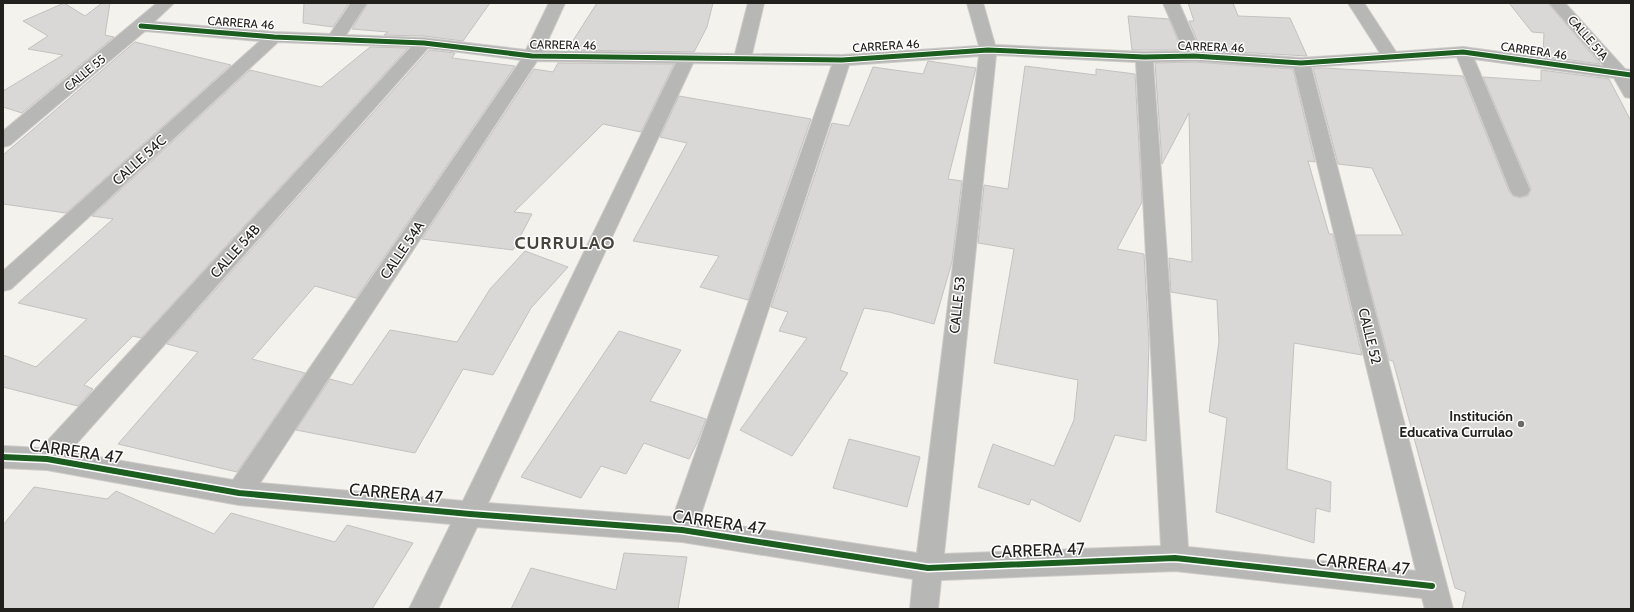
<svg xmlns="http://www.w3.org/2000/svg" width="1634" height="612" font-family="Cabin,sans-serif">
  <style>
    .building { fill: #dad8d6; stroke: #c4c2c0 }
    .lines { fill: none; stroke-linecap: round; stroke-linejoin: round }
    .minor-casing { stroke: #cdcbc8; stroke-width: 2 }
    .minor { fill: #b7b7b6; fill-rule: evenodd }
    .cycleway-far1-casing { stroke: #fff; stroke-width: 7 }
    .cycleway-casing { stroke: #fff; stroke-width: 9 }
    .cycleway-far1 { stroke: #1b5e20; stroke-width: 5 }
    .cycleway { stroke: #1b5e20; stroke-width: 6 }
    .poi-dot { fill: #6c6a66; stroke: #fff; stroke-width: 1.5 }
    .labels { text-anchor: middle; stroke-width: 3; stroke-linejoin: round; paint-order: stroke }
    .far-street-label { font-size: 12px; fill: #22201d; stroke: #fff }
    .street-label { font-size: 14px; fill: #22201d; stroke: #fff }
    .poi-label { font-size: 14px; font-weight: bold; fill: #22201d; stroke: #fff; text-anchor: end }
    .near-street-label { font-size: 17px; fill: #22201d; stroke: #fff }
    .district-label { font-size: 18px; font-weight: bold; letter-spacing: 1px; fill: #47443d; stroke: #fff }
  </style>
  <rect width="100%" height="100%" fill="#f4f2ed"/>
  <g class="building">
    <path d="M64,3l21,13 17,-13h8l-5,32 9,2 -92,76 -19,-6v-16l60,-36 -35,-6 20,-13 -25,-15z"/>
    <path d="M304,3h45l-16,24 -30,-4z"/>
    <path d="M368,3h122l-27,38 -39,-5 -40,-1 4,-3 -36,-3z"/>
    <path d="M597,3h116l-6,24 -13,25 -127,-2z"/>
    <path d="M1188,3h45l5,13 52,2 17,38 -106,-6 -12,-29h5z"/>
    <path d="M1509,3h39l52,61 -57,-8 1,-23 -12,-1z"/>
    <path d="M1128,16l41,3 13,31h-50z"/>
    <path d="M135,42l96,23 -165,148 -63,-9v-49z"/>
    <path d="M370,47l38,1 -267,290 -8,-2 -49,49 9,4 -15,17 -75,-19v-32l33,12 51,-48 -69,-16 95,-84 -21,-3 158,-146 71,17z"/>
    <path d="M429,50l26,3 -3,5 63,8 -159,232 -41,-12 -63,73 53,14 -68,99 -119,-28 80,-92 -31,-8z"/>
    <path d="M928,61l48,7 -28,111 14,2 -10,81 -18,62 -45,-12 -25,-4 -24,62 8,3 -56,83 -52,-26 67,-92 -28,-7 9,-19 -17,-5 61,-184 17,3 24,-59 50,7z"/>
    <path d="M1194,62l99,7 22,93 -7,-1 21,73h4l29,121 -68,-12 -7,126 44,13 -1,30 -14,-4 -2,35 -98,-31 11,-94 -18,-6 10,-70 -2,-42 -46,-8 -2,-34 23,4 -3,-149 -27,51 -7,-101z"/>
    <path d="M558,63l116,1 -33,68 -38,-8 -89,88 18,2 -19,36 -91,-11 112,-170 19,3z"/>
    <path d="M1025,66l71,9v-6l39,5 7,128 -25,47 27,5 5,89 -3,98 -31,-6 -35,87 -49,-23 -2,6 -51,-18 15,-43 61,22 20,-46 4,-40 -84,-17 20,-114 -36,-6 6,-58 24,4z"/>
    <path d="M1313,68h12l138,8 46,115 4,5 7,2 8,-2 3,-7 -48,-112 58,4v-11l68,9 22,42v488h-169l4,-17 -11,-4 -62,-227 -4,-1 -33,-125h47l-31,-67 -34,-4z"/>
    <path d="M679,96l132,23 -63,181 -48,-13 19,-31 -86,-15 54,-98 -27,-6z"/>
    <path d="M525,251l43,16 -37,41 -38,67 -30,-6 -48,84 -119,-23 34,-51 22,6 38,-55 67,12 33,-53z"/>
    <path d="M619,331l62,19 -31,51 56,18 -9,24 -8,16 -45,-16 -18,31 -25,-8 -20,32 -60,-21z"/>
    <path d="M849,439l71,18 -13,50 -74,-19z"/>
    <path d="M34,487l73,12 9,-8 98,43 17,-21 104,29 12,-17 66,18 -41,66h-369v-84z"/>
    <path d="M624,553l63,4 -9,52h-167l20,-41 85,22z"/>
  </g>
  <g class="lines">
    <g class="minor-casing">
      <path id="minor" d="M157,3h17l-20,19 120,10 56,2 21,-31h16l-21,32 78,3 102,12 23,-47h16l-22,48 192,3 13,-51h16l-12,51 90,1 137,-9 -12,-43h16l12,42 149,7 40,-1 -21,-48h16l21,48 101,7 79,-5 -32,-50h16l32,49 67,-5 141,19 -55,-63h16l60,66 6,1v28l-6,-1 -11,-19 -140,-19 56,131 -3,5 -7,2 -7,-2 -3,-5 -53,-133 -146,10 142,542h-28l-3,-11 -247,-27 -234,9 -3,29h-28l3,-30 -231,-37 -205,-15 -39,82h-29l42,-85 -212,-19 -192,-35 -44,-2v-22l38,2 370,-401 -133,-5 -267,247 -8,2v-20l257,-230 -115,-10 -135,114 -7,2v-16zM428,48l93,12 -288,420 -164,-28zM996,55l140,7 25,484 -217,8zM979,56l-62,497 -218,-33 150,-455zM537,61l139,2 -213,438 -203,-18zM1194,61l100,7 122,503 -228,-24 -35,-485zM693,63l139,2 -159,452 -185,-14z"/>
    </g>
    <use href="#minor" class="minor"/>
    <g class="cycleway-far1-casing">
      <path id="cycleway-far1" d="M141,26l133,11 150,6 108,13 310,4 146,-10 156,7 50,-1 107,7 162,-11 168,23"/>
    </g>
    <g class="cycleway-casing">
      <path id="cycleway" d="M3,457l44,2 192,34 231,21 212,16 246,38 247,-10 257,28"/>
    </g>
    <use href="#cycleway-far1" class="cycleway-far1"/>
    <use href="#cycleway" class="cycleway"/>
  </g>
  <circle class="poi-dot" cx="1521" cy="424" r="4"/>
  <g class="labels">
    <g class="far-street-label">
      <text transform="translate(241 23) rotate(4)" y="4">CARRERA 46</text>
      <text transform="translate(1588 38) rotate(49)" y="4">CALLE 51A</text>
      <text transform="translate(563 45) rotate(1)" y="4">CARRERA 46</text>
      <text transform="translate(886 46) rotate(-4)" y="4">CARRERA 46</text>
      <text transform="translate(1211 47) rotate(2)" y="4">CARRERA 46</text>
      <text transform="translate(1534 51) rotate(8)" y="4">CARRERA 46</text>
      <text transform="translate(85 73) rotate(-40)" y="4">CALLE 55</text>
    </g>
    <g class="street-label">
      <text transform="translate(139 160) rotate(-42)" y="5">CALLE 54C</text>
      <text transform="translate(402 250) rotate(-56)" y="5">CALLE 54A</text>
      <text transform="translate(235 251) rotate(-48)" y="5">CALLE 54B</text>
      <text transform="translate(957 305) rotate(-84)" y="5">CALLE 53</text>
      <text transform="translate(1370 336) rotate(76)" y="5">CALLE 52</text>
    </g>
    <g class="poi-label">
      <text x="1513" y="421">Institución<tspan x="1513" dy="16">Educativa Currulao</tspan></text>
    </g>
    <g class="near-street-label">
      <text transform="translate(76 451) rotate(8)" y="6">CARRERA 47</text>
      <text transform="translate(396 493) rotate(5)" y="6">CARRERA 47</text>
      <text transform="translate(719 522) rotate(8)" y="6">CARRERA 47</text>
      <text transform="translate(1038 550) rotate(-2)" y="6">CARRERA 47</text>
      <text transform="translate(1363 564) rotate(6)" y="6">CARRERA 47</text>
    </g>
    <g class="district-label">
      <text x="565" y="249">CURRULAO</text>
    </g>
  </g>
  <rect width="1634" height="612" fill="none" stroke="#22201d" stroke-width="8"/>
</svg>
